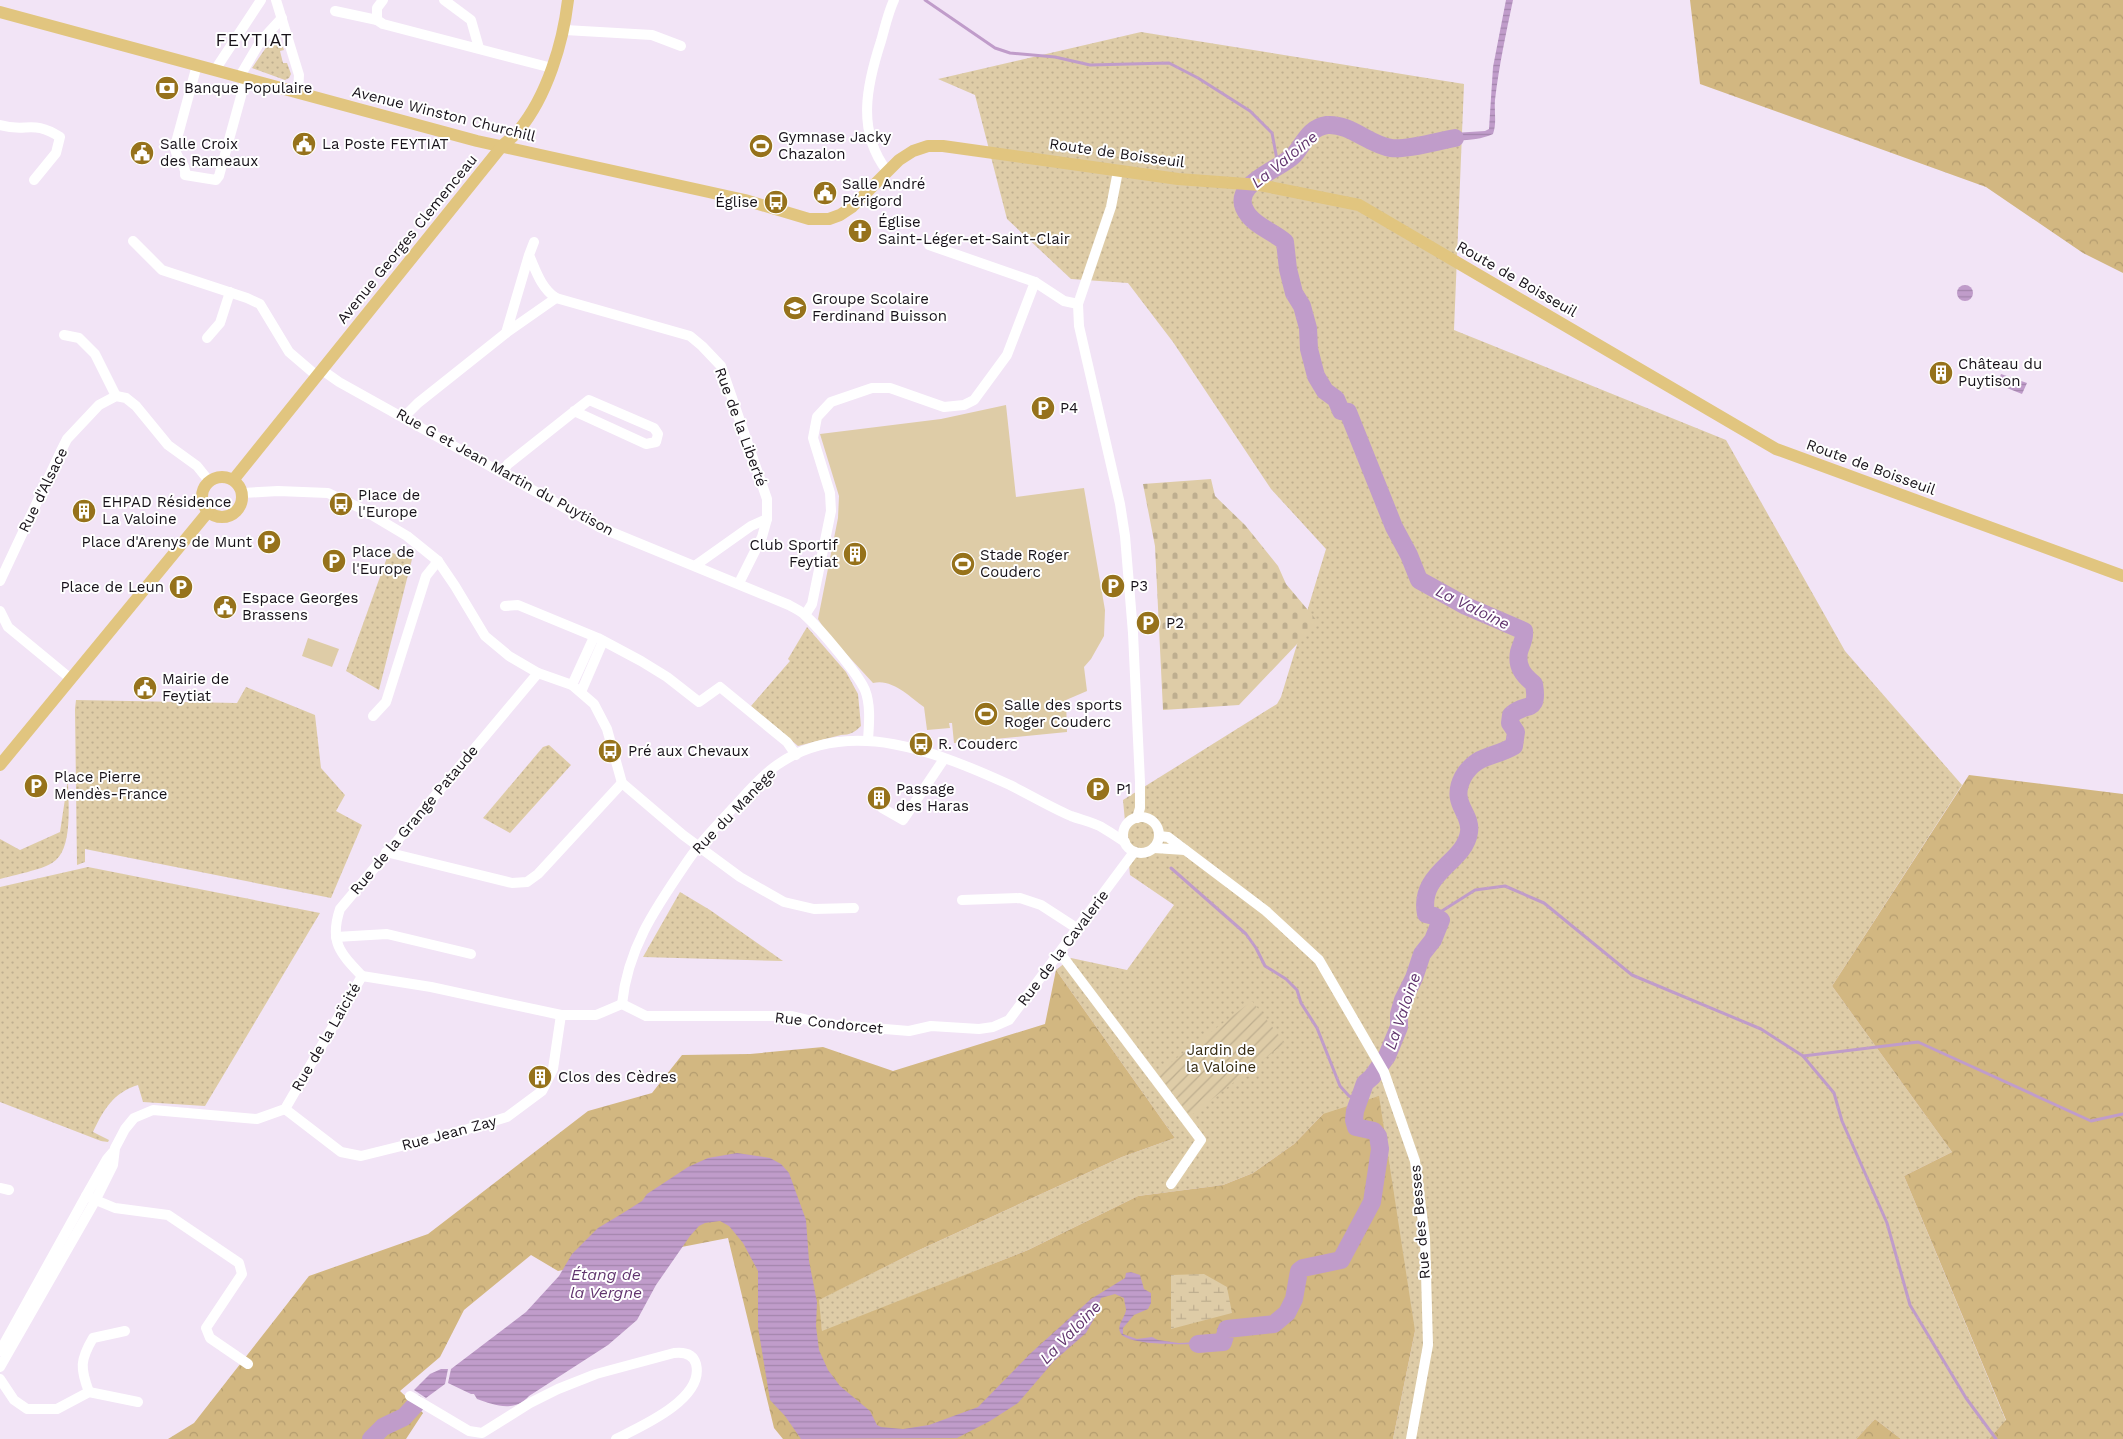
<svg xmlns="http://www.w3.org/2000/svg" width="2123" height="1439" font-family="'Work Sans',sans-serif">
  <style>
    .grass { fill: url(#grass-dots) }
    .forest { fill: url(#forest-crowns) }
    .wetland { fill: url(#wetland-marsh) }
    .cemetery { fill: url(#cemetery-stones) }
    .garden { fill: url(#garden-furrows) }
    .pitch { fill: #decca7 }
    .water { fill: url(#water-rules) }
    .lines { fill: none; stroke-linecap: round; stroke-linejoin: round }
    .stream { stroke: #c09cca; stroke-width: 3 }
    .river { stroke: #c09cca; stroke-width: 18 }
    .minor { stroke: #fff; stroke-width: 10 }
    .major { stroke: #e1c57f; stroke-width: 12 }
    .labels { text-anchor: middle; stroke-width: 4; stroke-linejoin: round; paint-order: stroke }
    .poi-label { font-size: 15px; fill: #171219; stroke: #fff; text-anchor: start }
    .street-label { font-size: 15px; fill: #171219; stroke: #fff }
    .park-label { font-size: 15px; fill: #33280f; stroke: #fff }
    .water-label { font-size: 16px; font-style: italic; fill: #61346e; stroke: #fff }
    .quarter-label { font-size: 18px; letter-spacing: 1px; fill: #171219; stroke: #fff }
  </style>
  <defs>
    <pattern id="grass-dots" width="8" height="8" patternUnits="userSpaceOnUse" patternTransform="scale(1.25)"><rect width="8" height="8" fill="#decca7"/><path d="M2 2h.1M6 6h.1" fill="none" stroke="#beae8f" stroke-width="1.8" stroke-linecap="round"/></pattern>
    <pattern id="forest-crowns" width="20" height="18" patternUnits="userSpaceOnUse" patternTransform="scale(1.25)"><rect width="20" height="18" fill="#d2b781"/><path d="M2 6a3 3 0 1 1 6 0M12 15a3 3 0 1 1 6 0" fill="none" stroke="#b49c6f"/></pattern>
    <pattern id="wetland-marsh" width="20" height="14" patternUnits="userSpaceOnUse" patternTransform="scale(1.25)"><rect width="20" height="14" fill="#decca7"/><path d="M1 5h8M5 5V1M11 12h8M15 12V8" fill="none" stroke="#beae8f"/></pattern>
    <pattern id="cemetery-stones" width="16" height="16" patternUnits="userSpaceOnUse" patternTransform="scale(1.25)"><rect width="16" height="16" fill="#decca7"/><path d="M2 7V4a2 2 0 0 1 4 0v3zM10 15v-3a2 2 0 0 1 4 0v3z" fill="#beae8f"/></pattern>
    <pattern id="garden-furrows" width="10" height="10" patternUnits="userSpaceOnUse" patternTransform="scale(1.25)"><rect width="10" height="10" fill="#decca7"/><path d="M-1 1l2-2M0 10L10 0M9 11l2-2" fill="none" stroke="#beae8f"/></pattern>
    <pattern id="water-rules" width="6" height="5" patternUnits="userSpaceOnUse" patternTransform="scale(1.25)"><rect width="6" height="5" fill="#c09cca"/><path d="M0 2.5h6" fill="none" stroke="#a485ad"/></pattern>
  </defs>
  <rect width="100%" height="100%" fill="#f2e4f6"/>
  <g class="grass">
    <path d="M1141,32l323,52 -10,246 272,110 119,211 117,134 -130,201 120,166 -48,24 102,245 -17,18h-88l-26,-20 -19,20h-463l22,-108 -92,-217 -29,30 -41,29 -30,12 -85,11 -110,54 -206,82 -4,-32 99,-49 205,-94 53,-19 -119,-168 15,-12 56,12 47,-65 -44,-30 -7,-75 154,-96 4,-7 45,-148 -55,-60 -98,-147 -45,-59 -57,-4 -64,-60 -32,-124 -37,-16z"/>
    <path d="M278,34l6,16 -4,1 3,12h4l4,11 -2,4 -4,2 -33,-12 22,-32z"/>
    <path d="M389,552l23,7 -33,131 -33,-19z"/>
    <path d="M807,627l39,45 12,22 3,32c-6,6 -11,9 -20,9l-43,11 -47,-40 39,-45 -2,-2z"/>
    <path d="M246,687l69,28 6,53 24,27 -9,16 26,14 -31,73 -246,-49v13l-8,3 -2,-156 1,-9 161,3z"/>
    <path d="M549,745l22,20 -61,68 -27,-15 60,-71z"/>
    <path d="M68,779c0,22 6,72 -16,84 -11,7 -38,12 -52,16v-40l20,11 40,-18z"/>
    <path d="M88,867l232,46 -115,193 -62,-4 -5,-17c-25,8 -34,24 -45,47l16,8 -1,2 -7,-1 -101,-39v-215z"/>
    <path d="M680,892l30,18 73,51 -140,-4z"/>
  </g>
  <g class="forest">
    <path d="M1690,0h433v273l-40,-20 -97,-66 -286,-103z"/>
    <path d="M1969,775l154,19v645h-134l17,-19 -102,-244 48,-24 -120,-166z"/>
    <path d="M1056,970l119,168 -53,19 -205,94 -98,49 3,31 206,-81 110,-54 85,-11 30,-12 41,-29 29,-30 56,-18 36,235 -22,108h-610l-9,-11 -46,-190 -170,33 -27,-16 -67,55 -24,47 -40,34 23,22 -17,26h-238l26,-16 115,-147 119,-42 160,-123 64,-18 30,-38 68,-1 73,-7 70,24 152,-47z"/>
    <path d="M1875,1419l26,20h-45z"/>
  </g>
  <path class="wetland" d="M1204,1274l23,13 5,26 -61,16v-54z"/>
  <path class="cemetery" d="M1211,479l4,17 30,29 33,41 8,18 32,38 -79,83 -76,5 -8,-164 -12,-62z"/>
  <path class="garden" d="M1252,1001l33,42 -95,73 -33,-43z"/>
  <g class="pitch">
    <path d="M1006,405l10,92 68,-9 21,122 -1,26 -13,23 -7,8 3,24 -21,9 1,32 -113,11 -2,-20h-3l1,5 -23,2 -3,-23c-14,-10 -32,-29 -51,-24l-46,-50 -9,-14 20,-101 1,-22 -19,-62 121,-15z"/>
    <path d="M308,638l31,11 -7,18 -30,-11z"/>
  </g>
  <g class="water">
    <path d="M1506,0h7c-7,33 -14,66 -18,100 -1,11 2,23 -2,34 -22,10 -48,4 -71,11 -11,4 -21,9 -33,10l-8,-6 -20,-7 -30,-15 -7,2 -23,16 -14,20 -14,6 -6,6h-22l15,-1 34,-21 9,-14 13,-11 10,-5 12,1 53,22 46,-7 1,-7 47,-3 4,-2 4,-62z"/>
    <path d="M1241,192h4l2,6 -4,2c10,29 23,25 42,42l3,27 6,24 8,13 6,22 1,21 7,27 7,13 25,23 45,115 16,28 10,24 47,27 58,25c1,9 -3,13 -5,21 -3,15 5,24 15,32l1,17c-7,8 -17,7 -24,14l-1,8 6,9 -2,14c-20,12 -38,8 -51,31 -14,27 9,35 6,55 -4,31 -51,40 -43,82l8,2 7,4 -8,20 -11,14 -8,24 -11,22 -4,14v13l-12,29 -4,-5 12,-20 2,-30 20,-39 1,-12 18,-22 -1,-7c-4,-1 -8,0 -11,-3 -12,-14 10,-54 22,-62 6,-3 12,-5 15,-11 14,-24 -18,-43 -1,-70 5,-7 14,-17 22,-21 13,-5 28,-2 29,-19l-6,-14 3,-11 7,-4 15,-2c10,-25 -28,-25 -9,-65l-1,-5 -54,-24 -24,-15 -30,-13 -4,-6 -1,-19 -15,-24 -19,-49 -13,-22 -14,-47 -5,-4 -6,-9 -15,-10 -9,-20 -8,-52 -23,-47 4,-16 -1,-11c-10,-9 -41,-25 -43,-39 -1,-5 0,-10 1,-15z"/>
    <circle cx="1965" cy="293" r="8"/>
    <path d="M2001,374l26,9 -5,11 -25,-10z"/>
    <path d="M1365,1076l-11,44 3,7 17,4 4,5 2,13 -8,53 -31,58 -38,8 -4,3 -5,28 -7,14 -13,11 -47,5 -4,13 -4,1c-16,1 -94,5 -99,-11 -3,-8 5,-14 6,-22 0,-3 -2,-9 -2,-12l-9,-4 -14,4 -7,21 -8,14 -32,28 -36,42 -28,18 -33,17 -156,1 -16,-23 -15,-16 -12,-73v-56l-15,-28 -14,-17 -9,-5 -15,2 -6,3 -9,10 -34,49 -19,35 -29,25 -79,51c-15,17 -35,9 -52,3l-3,-5h-3l-23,-11 3,-14 75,-57 33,-36 13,-22 26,-26 25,-15 19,-12 5,-7 41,-27 20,-9 29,-5 33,5 11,6 8,9 17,47 3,41 8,41 -1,24 3,24 9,20 12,16 30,25 7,14 4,2 22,2 26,-4 49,-18 54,-55 59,-53 34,-21 1,-5 5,-1 9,3 4,14 7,4v10l-3,6 -14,6 -11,13v6l14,5 15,-2 6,3 21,3 36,-2 5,-5 -3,-7 4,-5c10,-2 21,2 31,1 5,0 11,-2 16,-3 34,-10 14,-42 31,-58l40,-8 18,-39 10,-12 1,-18 8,-30v-18l-9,-6h-10l-6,-3 -4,-12 1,-5 4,1 10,-35z"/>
    <path d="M441,1369h7l-3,15 -19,14 -12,-8 16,-16z"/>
  </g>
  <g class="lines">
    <g class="stream">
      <path d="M925,0l70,48 15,5 45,4 35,8 79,-2 29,15 52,33 22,22 6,32"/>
      <path d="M1171,868l75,66 10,14 9,18 21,13 11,11 4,13 16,25 23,58 9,10 9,3"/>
      <path d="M1434,916l41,-26 30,-4 39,17 88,72 129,54 42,27 115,-14 173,79 32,-7"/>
      <path d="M1803,1056l31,37 8,28 45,102 23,82 56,93 30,41"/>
    </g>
    <g class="river">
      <path d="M1198,1344l25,-2 4,-13 47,-5 13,-11 7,-14 5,-28 4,-3 38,-8 31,-58 8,-53 -2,-13 -4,-5 -18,-4 -2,-7 1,-9 10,-28 7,-6 15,-21 12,-29v-13l4,-14 11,-22 8,-24 11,-14 8,-20 -7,-4 -8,-2c-8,-42 39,-51 43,-82 3,-20 -20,-28 -6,-55 13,-23 31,-19 51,-31l2,-14 -6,-9 1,-8c15,-14 28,0 23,-31 -10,-8 -18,-17 -15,-32 2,-8 6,-12 5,-21l-58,-25 -47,-26 -10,-25 -15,-28 -46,-115 -7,-1 -5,-12 -11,-8 -9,-15 -7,-27 -1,-21 -6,-22 -8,-13 -6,-24 -3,-27c-11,-10 -26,-14 -36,-26 -25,-31 31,-46 45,-61 10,-11 14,-27 33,-30 23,-2 42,20 64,23 16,2 47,-7 64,-10"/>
      <path d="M371,1439l12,-12 21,-10 12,-13"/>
    </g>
    <g class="minor">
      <path d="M276,0l23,75 -1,17"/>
      <path d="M383,0l-6,8v12l6,4 169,44"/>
      <path d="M444,0l27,20 8,28"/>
      <path d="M335,11l42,9"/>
      <path d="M565,30l87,5 29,11"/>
      <path d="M197,65l-22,81c-1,12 12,17 10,29l31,5 3,-4 27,-98"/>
      <path d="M215,70l46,-70"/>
      <path d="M240,76l20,-34 22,-24"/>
      <path d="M0,125c26,8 33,-6 60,12l-4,16 -22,27"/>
      <path d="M887,171c-31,-40 -20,-87 -6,-130 4,-14 7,-28 13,-41"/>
      <path d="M1118,171l-7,36 -33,97 1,22 41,178 5,32 8,97 7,149v26l-3,10"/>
      <path d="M133,241l29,29 85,28 13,6 29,48 28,24"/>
      <path d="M929,245l106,37 29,19 14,3"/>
      <path d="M529,255l-23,78 50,-35c-15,-10 -20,-27 -27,-43l5,-13"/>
      <path d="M556,298l134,38 12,10 19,20 46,133v20l-5,18 -23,46"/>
      <path d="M64,335l15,3 16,16 21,42"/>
      <path d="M207,338l13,-15 10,-31"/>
      <path d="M322,370l17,12 260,145 190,78c5,3 12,6 16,10 15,14 52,57 60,75 6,15 4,35 3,50"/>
      <path d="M404,417l14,-14 88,-70"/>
      <path d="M502,472l6,-8 63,-50 18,-14 65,28 4,6 -2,8 -10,2 -72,-33"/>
      <path d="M243,493l35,-2 50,2 32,15 47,28 31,25 17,25 30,50 24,20 29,17 34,12 22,19 13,25 15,54 61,52 57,42 44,25 30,7 40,-1"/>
      <path d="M696,565l55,-39 16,-7"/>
      <path d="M0,581l62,-132 5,-10 32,-34 17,-9 10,2 10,8 32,39 29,21 12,15"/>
      <path d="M505,606l13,-1 80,33 43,23 26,16 32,25 21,-15 67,55 9,13"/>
      <path d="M0,611l8,16 63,52"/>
      <path d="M805,615l7,-11 19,-93 -1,-18 -17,-55 4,-21 14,-15 41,-14h18l54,19 20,-2 10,-5 33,-45 28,-73"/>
      <path d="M572,685l22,-48"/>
      <path d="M581,692l22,-51"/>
      <path d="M373,716l13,-14 40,-126 12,-15"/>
      <path d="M882,808l21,12 41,-61"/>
      <circle cx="1141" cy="835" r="18"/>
      <path d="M1159,836l9,1 98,74 53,49 65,112 31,89 10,77 3,107 -17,94"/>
      <path d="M1154,848l31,2"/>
      <path d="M386,852l126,31 15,-1 11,-8 84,-91"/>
      <path d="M962,900l58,-2 21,7 37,24"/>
      <path d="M336,937l51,-3 84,20"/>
      <path d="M1060,953l141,187 -30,44"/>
      <path d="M362,976c-22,-23 -33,-34 -22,-67l198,-236"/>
      <path d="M362,976l69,11 130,28h35l26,-11"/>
      <path d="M622,1004c6,-58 35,-98 67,-145 13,-19 29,-35 45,-52 13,-14 26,-30 43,-42 72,-50 162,-12 233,20 20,10 40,22 61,31 10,4 22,6 32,12 7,4 14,9 22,14"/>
      <path d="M622,1004l24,12h146l32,8 85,7 22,-5 48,3 14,-2 16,-7 125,-168"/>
      <path d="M285,1109l56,43 20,4 97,-24 49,-15 35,-26 11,-22 8,-54"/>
      <path d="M0,1188l9,2"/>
      <path d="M86,1196l29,12 53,7 71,48 3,11 -36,54 4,10 38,26"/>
      <path d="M0,1351l86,-155 21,-37 6,-7"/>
      <path d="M0,1367l95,-166 18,-36 2,-17 10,-19 9,-11 19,-8 104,9 28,-10 77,-133"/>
      <path d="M0,1379l14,21 13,9h30l32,-17 49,10"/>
      <path d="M89,1392c-9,-24 -9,-32 4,-54l32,-7"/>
      <path d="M410,1396l59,35 13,2 48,-30 28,-14 38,-15 78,-21c9,-1 19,0 22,11 9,35 -56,63 -80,75"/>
    </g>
    <g class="major">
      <path d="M0,12l477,129 268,59 64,19h20l11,-4 12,-8 47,-47 14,-9 15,-5h15l235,33 82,6 99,20 417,244 347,127"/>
      <circle cx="222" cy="497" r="20"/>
      <path d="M234,479l268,-333c5,-5 13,-10 17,-16 28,-34 44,-87 49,-130"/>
      <path d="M0,765l208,-253"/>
    </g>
  </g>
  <defs>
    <g id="bank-disc" transform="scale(1.25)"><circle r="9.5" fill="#96721b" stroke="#fff"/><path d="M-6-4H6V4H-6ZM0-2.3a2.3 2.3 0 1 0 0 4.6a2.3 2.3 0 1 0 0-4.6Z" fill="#fff"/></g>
    <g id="civic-disc" transform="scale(1.25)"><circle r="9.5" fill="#96721b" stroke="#fff"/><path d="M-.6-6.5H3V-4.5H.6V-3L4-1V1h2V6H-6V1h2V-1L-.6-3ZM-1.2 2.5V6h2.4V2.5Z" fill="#fff"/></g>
    <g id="stadium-disc" transform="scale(1.25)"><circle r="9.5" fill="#96721b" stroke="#fff"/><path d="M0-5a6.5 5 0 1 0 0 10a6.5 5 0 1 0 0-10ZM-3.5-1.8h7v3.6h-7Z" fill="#fff"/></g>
    <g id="bus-disc" transform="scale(1.25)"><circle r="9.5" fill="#96721b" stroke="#fff"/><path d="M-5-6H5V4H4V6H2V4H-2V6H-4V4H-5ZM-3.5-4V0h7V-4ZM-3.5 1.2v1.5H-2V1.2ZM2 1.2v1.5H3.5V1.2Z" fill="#fff"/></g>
    <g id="church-disc" transform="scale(1.25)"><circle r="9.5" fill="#96721b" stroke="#fff"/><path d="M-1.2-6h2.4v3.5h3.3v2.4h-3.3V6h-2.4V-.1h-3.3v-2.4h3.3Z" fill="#fff"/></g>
    <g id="school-disc" transform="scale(1.25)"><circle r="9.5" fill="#96721b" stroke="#fff"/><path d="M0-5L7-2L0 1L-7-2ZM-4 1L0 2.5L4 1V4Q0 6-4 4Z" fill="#fff"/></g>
    <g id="building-disc" transform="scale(1.25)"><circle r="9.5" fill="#96721b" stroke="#fff"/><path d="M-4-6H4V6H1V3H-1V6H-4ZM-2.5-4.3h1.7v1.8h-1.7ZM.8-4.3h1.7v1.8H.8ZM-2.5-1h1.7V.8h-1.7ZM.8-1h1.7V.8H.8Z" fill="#fff"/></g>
    <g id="parking-disc" transform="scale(1.25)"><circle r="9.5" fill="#96721b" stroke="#fff"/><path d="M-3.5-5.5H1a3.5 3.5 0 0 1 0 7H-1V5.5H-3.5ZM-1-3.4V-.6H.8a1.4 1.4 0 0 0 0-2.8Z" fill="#fff"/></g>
  </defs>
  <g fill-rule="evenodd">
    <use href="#bank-disc" x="167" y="88"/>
    <use href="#civic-disc" x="304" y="144"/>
    <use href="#stadium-disc" x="761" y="146"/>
    <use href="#civic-disc" x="142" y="153"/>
    <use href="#civic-disc" x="825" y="193"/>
    <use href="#bus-disc" x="776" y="202"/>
    <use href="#church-disc" x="860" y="231"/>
    <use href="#school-disc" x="795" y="308"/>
    <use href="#building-disc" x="1941" y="373"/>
    <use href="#parking-disc" x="1043" y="408"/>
    <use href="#bus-disc" x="341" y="504"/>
    <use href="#building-disc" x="84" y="511"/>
    <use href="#parking-disc" x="269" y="542"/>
    <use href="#building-disc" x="855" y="554"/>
    <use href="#parking-disc" x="334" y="561"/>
    <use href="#stadium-disc" x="963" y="564"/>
    <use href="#parking-disc" x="1113" y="586"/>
    <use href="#parking-disc" x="181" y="587"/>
    <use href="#civic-disc" x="225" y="607"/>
    <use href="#parking-disc" x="1148" y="623"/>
    <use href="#civic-disc" x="145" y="688"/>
    <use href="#stadium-disc" x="986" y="714"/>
    <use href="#bus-disc" x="921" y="744"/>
    <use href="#bus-disc" x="610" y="751"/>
    <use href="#parking-disc" x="36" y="786"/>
    <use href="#parking-disc" x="1098" y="789"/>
    <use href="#building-disc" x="879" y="798"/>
    <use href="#building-disc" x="540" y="1077"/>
  </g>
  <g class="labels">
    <g class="poi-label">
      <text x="184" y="93">Banque Populaire</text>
      <text x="778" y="142">Gymnase Jacky<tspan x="778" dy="17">Chazalon</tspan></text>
      <text x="160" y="149">Salle Croix<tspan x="160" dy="17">des Rameaux</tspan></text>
      <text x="322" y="149">La Poste FEYTIAT</text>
      <text x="842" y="189">Salle André<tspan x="842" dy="17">Périgord</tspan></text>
      <text x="758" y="207" text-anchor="end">Église</text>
      <text x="878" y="227">Église<tspan x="878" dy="17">Saint-Léger-et-Saint-Clair</tspan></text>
      <text x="812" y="304">Groupe Scolaire<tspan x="812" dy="17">Ferdinand Buisson</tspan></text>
      <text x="1958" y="369">Château du<tspan x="1958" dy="17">Puytison</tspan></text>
      <text x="1060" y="413">P4</text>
      <text x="358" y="500">PIace de<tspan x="358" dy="17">l'Europe</tspan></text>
      <text x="102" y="507">EHPAD Résidence<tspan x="102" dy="17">La Valoine</tspan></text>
      <text x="252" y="547" text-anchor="end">Place d'Arenys de Munt</text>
      <text x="838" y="550" text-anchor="end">Club Sportif<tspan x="838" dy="17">Feytiat</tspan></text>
      <text x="352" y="557">Place de<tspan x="352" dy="17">l'Europe</tspan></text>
      <text x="980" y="560">Stade Roger<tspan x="980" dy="17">Couderc</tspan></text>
      <text x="1130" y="591">P3</text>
      <text x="164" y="592" text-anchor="end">Place de Leun</text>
      <text x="242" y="603">Espace Georges<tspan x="242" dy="17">Brassens</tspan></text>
      <text x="1166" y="628">P2</text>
      <text x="162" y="684">Mairie de<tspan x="162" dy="17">Feytiat</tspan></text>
      <text x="1004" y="710">Salle des sports<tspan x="1004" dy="17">Roger Couderc</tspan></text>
      <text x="938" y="749">R. Couderc</text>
      <text x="628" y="756">Pré aux Chevaux</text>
      <text x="54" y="782">Place Pierre<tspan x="54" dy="17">Mendès-France</tspan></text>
      <text x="896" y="794">Passage<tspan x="896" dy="17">des Haras</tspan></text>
      <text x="1116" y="794">P1</text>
      <text x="558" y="1082">Clos des Cèdres</text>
    </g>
    <g class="street-label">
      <text transform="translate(444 114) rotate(14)" y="5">Avenue Winston Churchill</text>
      <text transform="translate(1117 153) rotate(8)" y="5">Route de Boisseuil</text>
      <text transform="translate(407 239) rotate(-51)" y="5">Avenue Georges Clemenceau</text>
      <text transform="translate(1517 279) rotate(30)" y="5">Route de Boisseuil</text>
      <text transform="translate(741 427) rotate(70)" y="5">Rue de la Liberté</text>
      <text transform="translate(1871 467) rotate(20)" y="5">Route de Boisseuil</text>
      <text transform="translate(505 472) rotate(29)" y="5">Rue G et Jean Martin du Puytison</text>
      <text transform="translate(43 490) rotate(-64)" y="5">Rue d'Alsace</text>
      <text transform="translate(734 811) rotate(-46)" y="5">Rue du Manège</text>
      <text transform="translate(414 820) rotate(-50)" y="5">Rue de la Grange Pataude</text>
      <text transform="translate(1063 948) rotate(-53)" y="5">Rue de la Cavalerie</text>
      <text transform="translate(829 1023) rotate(6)" y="5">Rue Condorcet</text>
      <text transform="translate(326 1037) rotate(-60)" y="5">Rue de la Laïcité</text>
      <text transform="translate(449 1133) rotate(-15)" y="5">Rue Jean Zay</text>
      <text transform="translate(1420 1222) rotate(-95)" y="5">Rue des Besses</text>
    </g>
    <g class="park-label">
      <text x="1221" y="1055">Jardin de<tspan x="1221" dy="17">la Valoine</tspan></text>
    </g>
    <g class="water-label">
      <text transform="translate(1284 159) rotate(-39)" y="6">La Valoine</text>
      <text transform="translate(1473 607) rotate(26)" y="6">La Valoine</text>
      <text transform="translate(1402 1011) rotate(-71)" y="6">La Valoine</text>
      <text x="606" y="1280">Étang de<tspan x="606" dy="18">la Vergne</tspan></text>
      <text transform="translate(1070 1332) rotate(-46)" y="6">La Valoine</text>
    </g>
    <g class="quarter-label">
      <text x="254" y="46">FEYTIAT</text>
    </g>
  </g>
</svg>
